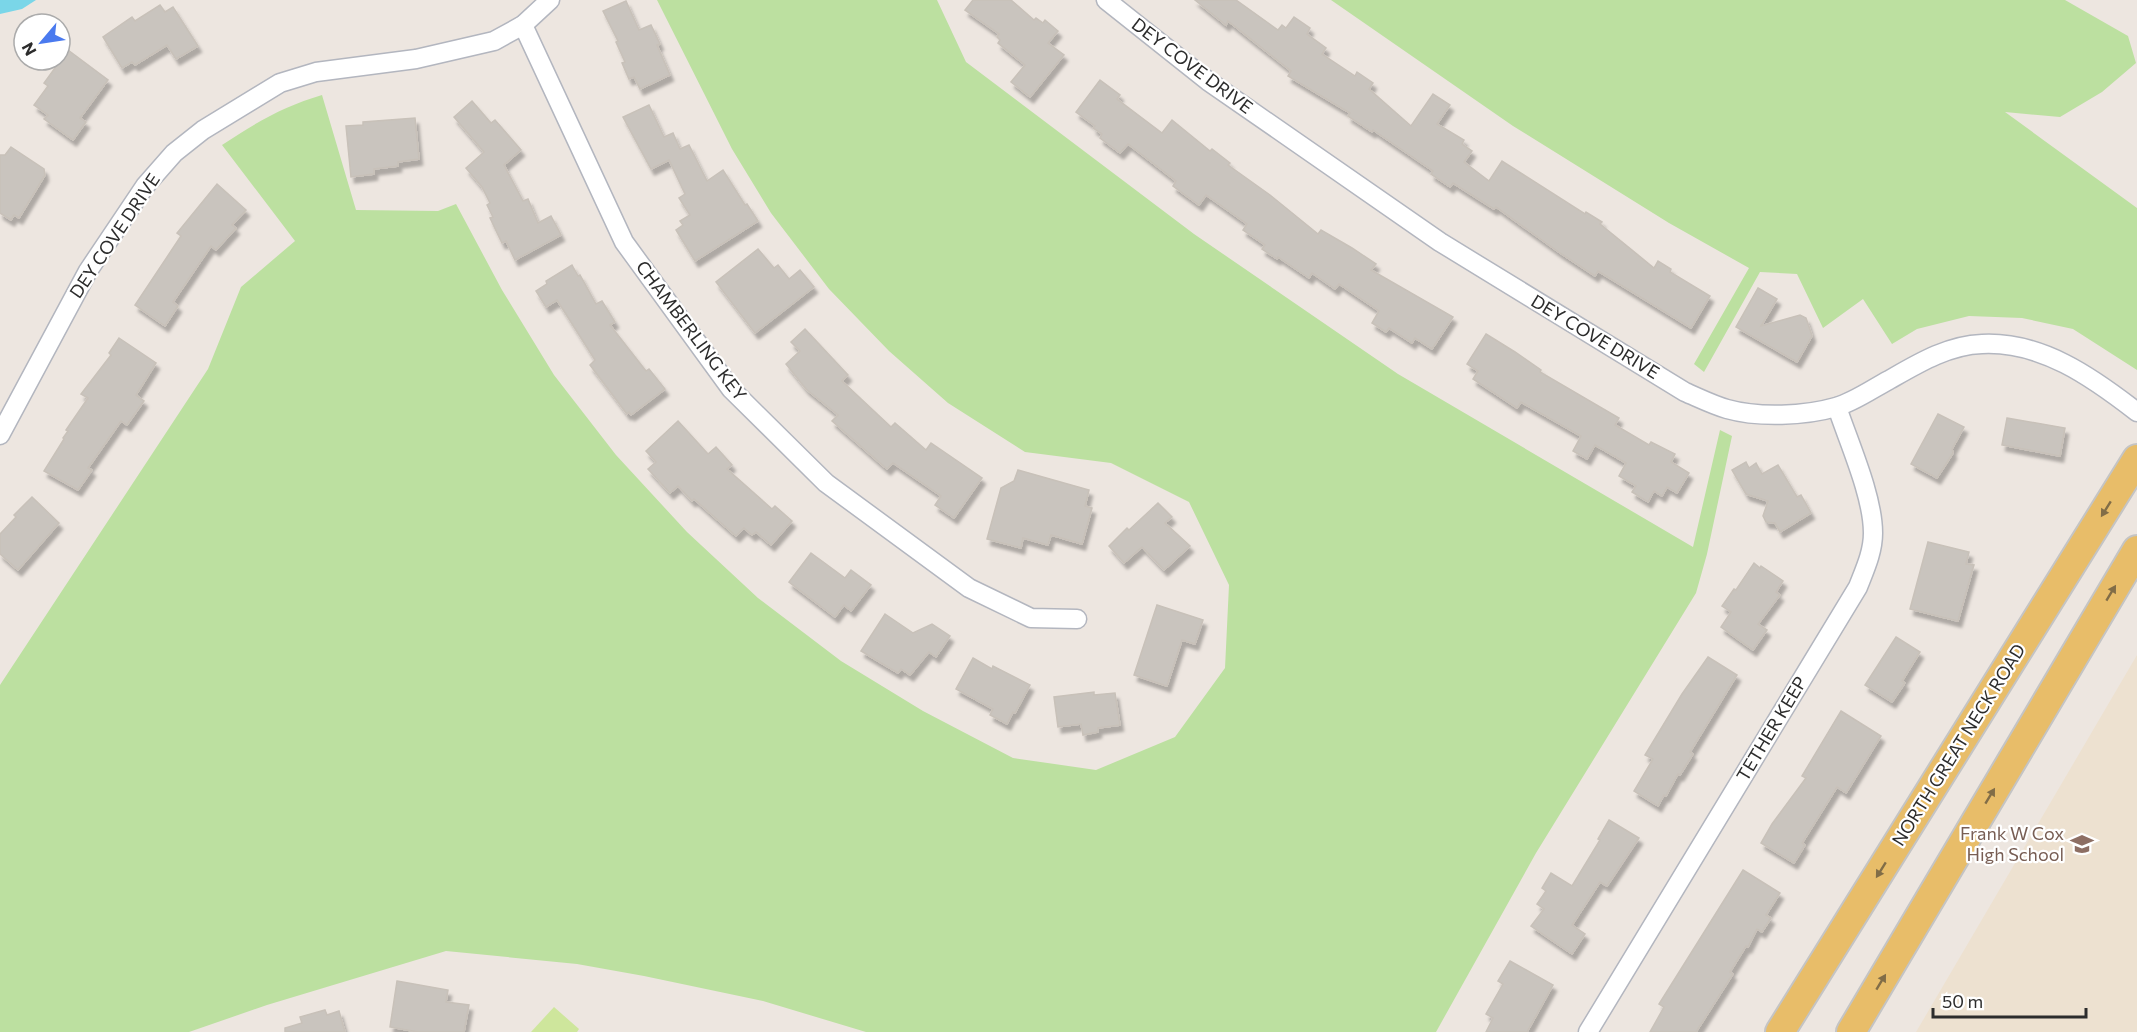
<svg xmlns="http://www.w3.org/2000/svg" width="2137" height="1032" font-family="Commissioner,sans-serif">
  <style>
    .education { fill: #ede1d0 }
    .green { fill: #bce0a0 }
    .pitch { fill: #cee69c }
    .water { fill: #7ad6e8 }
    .building { fill: #c9c4be; stroke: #c8c1b9; stroke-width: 1.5; filter: url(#shadow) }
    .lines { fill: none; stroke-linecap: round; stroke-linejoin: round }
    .street-casing { stroke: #b3b6bf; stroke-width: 21 }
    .primary-casing { stroke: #c4c4c4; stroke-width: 32 }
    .street { stroke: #fff; stroke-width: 18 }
    .primary { stroke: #e8bd69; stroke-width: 28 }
    .oneway { fill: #816d47 }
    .labels { text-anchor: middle; stroke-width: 4.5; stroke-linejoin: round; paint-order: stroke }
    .street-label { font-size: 18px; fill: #2c2c2c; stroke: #fff }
    .education-label { font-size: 18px; fill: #785e54; stroke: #fff; text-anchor: end }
  </style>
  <defs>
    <filter id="shadow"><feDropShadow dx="3.5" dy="6" stdDeviation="1.5" flood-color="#0004"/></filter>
  </defs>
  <rect width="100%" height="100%" fill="#ede6e0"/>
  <path class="education" d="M2137,655v377h-221z"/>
  <g class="green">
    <path d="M657,0h280l29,62 228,172 204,140 295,173 27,-117 12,6 -25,118 -11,39 -160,260 -100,179h-570l-103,-31 -119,-25 -67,-12 -131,-13 -179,54 -78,27h-189v-347l208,-316 33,-82 54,-46 -73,-96c33,-22 62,-39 100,-50l34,115 82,1 18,-7 46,86 52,85 62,80 71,77 71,66 83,63 82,50 90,47 83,12 79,-33 50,-69 4,-83 -40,-83 -78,-39 -86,-11 -77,-49 -59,-52 -60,-62 -58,-76 -39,-64z"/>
    <path d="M1331,0h734l63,36 8,27 -34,29 -42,25 -55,-5 132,96v162l-64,-41 -51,-11 -53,-2 -52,13 -25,15 -29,-45 -40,29 -26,-54 -37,-2 -56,100 -10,-8 55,-96 -80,-45 -156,-97z"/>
  </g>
  <path class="pitch" d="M554,1007l25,22 -2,3h-46z"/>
  <path class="water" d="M0,0h36l-14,9 -22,5z"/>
  <g class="building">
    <path d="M973,0h38l23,20 2,-2 7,5 2,-3 13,11 -10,12 16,12 -34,42 -19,-15 14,-17 -27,-22 2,-3 -3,-3 2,-3 -34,-24z"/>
    <path d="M1195,0h41l42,30 4,-5 4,3 8,-11 16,11 -3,6 19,14 -4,6 33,22 2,-4 16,11 -4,6 42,37 22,-32 17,11 -13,19 27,16 -2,4 10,7 -8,11 25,19 13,-20 83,53 1,-2 16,10 -2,2 54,44 4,-7 13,8 -1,3 40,24 -19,32 -93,-57 -3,5 -35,-23 -64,-46 -2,2 -41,-26 -3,4 -19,-13 2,-3 -60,-41 -1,2 -24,-16 2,-3 -62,-37 3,-5 -63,-50 -2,4z"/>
    <path d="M626,1l13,29 12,-5 9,19 -3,1 13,30 -30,14 -6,-12 -5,2 -7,-16 3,-1 -9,-20 2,-1 -15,-30z"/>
    <path d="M160,5l5,7 8,-5 25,39 -22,13 -9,-14 -32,20 -3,-3 -10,6 -19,-31 29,-20 3,4z"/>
    <path d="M68,50l40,30 -28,38 6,4 -13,18 -29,-21 4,-4 -14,-10 14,-19 -4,-3z"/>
    <path d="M1100,80l20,15 -3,4 45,34 10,-13 38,31 2,-2 18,14 -2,2 42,30 48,39 3,-4 31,18 24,16 -5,6 82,47 -21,32 -17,-11 -3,5 -23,-15 -3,4 -14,-9 7,-12 -40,-27 -4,5 -23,-16 -3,5 -31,-21 -1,2 -15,-10 3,-4 -22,-15 4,-6 -41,-29 -7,10 -26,-19 3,-5 -48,-37 -8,9 -20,-15 2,-4 -9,-6 2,-2 -19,-14z"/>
    <path d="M472,101l19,22 4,-3 26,30 -17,15 19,36 5,-2 10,24 13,-7 10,19 -46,25 -9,-19 -4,2 -12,-25 3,-1 -6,-12 3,-2 -8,-16 -16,-19 18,-16 -30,-35z"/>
    <path d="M649,105l15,32 9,-4 7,16 9,-4 18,36 16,-11 22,35 2,-1 11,17 -63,40 -19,-31 7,-5 -3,-4 10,-6 -11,-17 6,-4 -16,-34 -18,9 -28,-52z"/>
    <path d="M415,118l4,41 -21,3v4l-24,3v5l-23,3 -5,-51 17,-1v-3z"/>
    <path d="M11,147l33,22 1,6 -26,43 -5,-3 -3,5 -11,-7v-58h5z"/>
    <path d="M217,184l29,26 -14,15 4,3 -20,22 -5,-4 -38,56 5,4 -13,20 -30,-21 46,-69 -4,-3z"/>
    <path d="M758,249l16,19 4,-3 11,14 11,-9 14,17 -59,46 -39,-51z"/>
    <path d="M572,265l6,11 2,-1 16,29 6,-3 13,21 -5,3 36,46 3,-2 16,20 -34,26 -2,-3 -2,2 -37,-49 5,-5 -38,-60 -11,7 -10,-16 11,-7 -1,-3z"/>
    <path d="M1758,288l19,11 -16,27 39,-11 6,3 6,18 -15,26 -61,-35z"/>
    <path d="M805,329l43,46 -6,6 49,46 4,-4 31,27 5,-7 51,35 -28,40 -19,-13 6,-9 -48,-33 -6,6 -55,-48 6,-6 -32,-26 -20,-25 14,-13 -9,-9z"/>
    <path d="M1486,334l29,18 26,18 -1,2 79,46 -4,7 34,20 2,-3 24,12 -4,8 18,11 -12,20 -10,-6 -5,9 -8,-5 -6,11 -16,-10 4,-6 -17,-10 7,-13 -31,-18 -8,14 -14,-8 8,-15 -60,-34 -4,6 -44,-29 5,-8 -11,-7z"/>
    <path d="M119,338l37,25 -20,32 8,6 -17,24 -6,-4 -33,47 4,2 -14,20 -34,-19 20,-32 -1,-1 5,-7 -2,-1 22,-32 -7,-4 30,-39 -2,-2z"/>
    <path d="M1938,414l26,13 -12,22 1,4 -16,25 -26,-14z"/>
    <path d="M2007,418l58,10 -5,28 -58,-11z"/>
    <path d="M678,421l30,33 8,-7 16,18 -5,4 45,40 3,-3 17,15 -21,24 -15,-13 -4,3 -8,-7 -8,8 -42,-37 -2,2 -14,-15 -8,7 -22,-24 8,-7 -10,-11z"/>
    <path d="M1746,462l3,6 7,-5 6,11 16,-9 19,32 4,-2 10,18 -31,19 -5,-9 -9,-1 -3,-6 5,-15 -22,-7 -14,-24z"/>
    <path d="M1018,470l71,20 -4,16 7,2 -10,36 -31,-9 -3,10 -25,-7 -2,10 -34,-9 14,-51 13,-7z"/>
    <path d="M32,497l27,26 -41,47 -18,-16v-20l16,-17 -2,-2z"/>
    <path d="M1158,503l14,14 -7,6 25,23 -26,24 -22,-23 -18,16 -15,-17 18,-18 2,2z"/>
    <path d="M1928,542l41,10 -3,12 8,1 -16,56 -48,-12z"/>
    <path d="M811,553l34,25 6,-8 20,15 -20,26 -7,-6 -9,12 -46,-35z"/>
    <path d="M1754,563l6,5 1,-2 22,15 -7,11 4,3 -22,29 9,6 -14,20 -32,-23 10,-15 -9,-6 12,-17 2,1z"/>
    <path d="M1157,605l46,15 -8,24 -13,-4 -15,46 -33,-11z"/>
    <path d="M885,614l28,19 19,-9 18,12 -14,21 -7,-5 -19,23 -9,-6 -3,4 -37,-22z"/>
    <path d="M1896,637l24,15 -18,29 3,2 -13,19 -27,-17z"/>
    <path d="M1708,657l29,18 -47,77 3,2 -13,21 -2,-1 -12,22 -2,-1 -6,11 -24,-15 19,-32 -8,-4 37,-61z"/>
    <path d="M973,658l19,11 1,-3 37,19 -15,28 -2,-1 -6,12 -17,-9 3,-6 -37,-20z"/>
    <path d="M1094,692v3l21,-2 5,32 -22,3v4l-15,3 -2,-11 -23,3 -4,-30z"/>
    <path d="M1841,711l40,25 -35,57 -9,-6 -35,56 3,2 -11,18 -33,-20 11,-19 34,-46 -4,-2z"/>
    <path d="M1609,820l30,18 -32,48 -7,-4 -28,43 13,9 -13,20 -41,-28 13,-17 -7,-5 9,-13 -4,-3 9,-15 21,13 28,-46 -2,-1z"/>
    <path d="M1743,870l37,23 -14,22 5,3 -9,14 -5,-3 -9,18 -2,-1 -16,26 3,2 -37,58h-46l14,-25 -5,-3z"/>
    <path d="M1510,961l43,24 -26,47h-41l7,-14 -7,-4 17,-30 -5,-3z"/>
    <path d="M397,981l51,9 -2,12 23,3 -5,27h-46l-28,-5z"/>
    <path d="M325,1010l2,5 12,-4 6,21h-60v-4l17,-5 -2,-6z"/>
  </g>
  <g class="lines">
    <g class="street-casing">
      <g id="street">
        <path d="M1106,0l102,81 232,161 245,150c14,6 28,13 42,17 32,9 78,7 109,-2 18,-5 36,-18 53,-27 28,-16 59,-35 93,-36 59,-3 110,33 155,68"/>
        <path d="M523,25l101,217 107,147 95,94 143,105 62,30 46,1"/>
        <path d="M0,435l88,-164 57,-85 29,-33 29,-23 77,-47 36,-11 100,-13 78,-18 29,-16 27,-25"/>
        <path d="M1588,1032l270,-445c7,-18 15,-35 15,-54 0,-37 -24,-90 -36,-126"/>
      </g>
    </g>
    <g class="primary-casing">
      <g id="primary">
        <path d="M1780,1032l357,-573"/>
        <path d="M1851,1032l286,-482"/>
      </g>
    </g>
    <use href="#street" class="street"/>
    <use href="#primary" class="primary"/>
  </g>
  <defs><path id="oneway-solid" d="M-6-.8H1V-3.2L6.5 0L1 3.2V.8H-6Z" transform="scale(1.5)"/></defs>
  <g class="oneway">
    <use href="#oneway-solid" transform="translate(2106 509) rotate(122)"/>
    <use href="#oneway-solid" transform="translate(2111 593) rotate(-59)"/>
    <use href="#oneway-solid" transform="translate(1990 796) rotate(-59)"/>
    <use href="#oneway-solid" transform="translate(1881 870) rotate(122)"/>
    <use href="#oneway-solid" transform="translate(1881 982) rotate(-59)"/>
  </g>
  <defs>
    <g id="school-bare" transform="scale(1.8)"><path d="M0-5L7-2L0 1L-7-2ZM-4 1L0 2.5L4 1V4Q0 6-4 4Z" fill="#8d6e63" stroke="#fff" stroke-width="2.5" paint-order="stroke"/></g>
  </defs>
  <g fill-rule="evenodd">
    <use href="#school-bare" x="2082" y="844"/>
  </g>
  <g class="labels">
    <g class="street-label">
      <text transform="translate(1192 66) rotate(37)" y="6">DEY COVE DRIVE</text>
      <text transform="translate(115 236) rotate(-56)" y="6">DEY COVE DRIVE</text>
      <text transform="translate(691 331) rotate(53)" y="6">CHAMBERLING KEY</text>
      <text transform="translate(1595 337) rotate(31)" y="6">DEY COVE DRIVE</text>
      <text transform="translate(1772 729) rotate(-59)" y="6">TETHER KEEP</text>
      <text transform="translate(1959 745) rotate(-58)" y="6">NORTH GREAT NECK ROAD</text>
    </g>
    <g class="education-label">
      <text x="2064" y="840">Frank W Cox<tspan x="2064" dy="21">High School</tspan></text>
    </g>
  </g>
  <g transform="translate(42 42) rotate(241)"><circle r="28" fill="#ffffff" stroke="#ababab" stroke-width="1.5"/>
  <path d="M0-4.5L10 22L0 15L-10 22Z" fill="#4a7aef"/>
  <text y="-9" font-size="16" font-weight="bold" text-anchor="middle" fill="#2c2c2c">N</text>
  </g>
  <path d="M1933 1008v9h153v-9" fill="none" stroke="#2c2c2c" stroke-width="3"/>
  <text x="1942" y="1008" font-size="18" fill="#2c2c2c" stroke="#ffffff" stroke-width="4.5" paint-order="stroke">50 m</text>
</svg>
